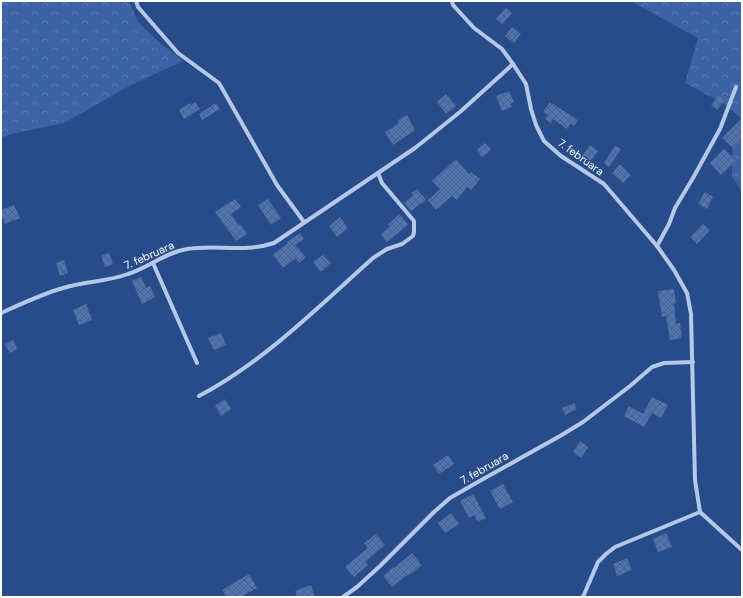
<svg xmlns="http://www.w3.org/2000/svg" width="743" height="598" font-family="'DM Sans',sans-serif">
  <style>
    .forest { fill: url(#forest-crowns) }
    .building { fill: url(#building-cross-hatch) }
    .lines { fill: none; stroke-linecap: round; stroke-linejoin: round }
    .minor { stroke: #b5c8e9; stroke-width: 4 }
    .labels { text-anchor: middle; stroke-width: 3; stroke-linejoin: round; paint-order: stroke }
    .street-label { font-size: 11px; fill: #fff; stroke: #284b89 }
  </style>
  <defs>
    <pattern id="forest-crowns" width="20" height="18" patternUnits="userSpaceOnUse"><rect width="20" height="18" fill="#3c63a6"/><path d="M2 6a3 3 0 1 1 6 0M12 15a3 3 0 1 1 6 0" fill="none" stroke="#597ab3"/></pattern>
    <pattern id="building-cross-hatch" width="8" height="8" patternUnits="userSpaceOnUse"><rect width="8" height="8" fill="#5074b1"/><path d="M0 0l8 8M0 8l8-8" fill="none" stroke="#4e607e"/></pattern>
  </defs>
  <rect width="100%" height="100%" fill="#284b89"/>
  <g class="forest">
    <path d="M1,1h128l9,21 22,21 23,18 -52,24 -67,38 -53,11 -10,4z"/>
    <path d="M630,1h112v191l-10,-16 1,-41 8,-17 -18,-15 -38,-20 13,-45z"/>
  </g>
  <g class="building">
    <path d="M506,8l6,5 -10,11 -6,-5z"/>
    <path d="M512,27l9,7 -7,9 -9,-7z"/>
    <path d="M509,91l5,11 -4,2 2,3 -10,4 -6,-15z"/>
    <path d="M446,94l10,12 -10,8 -9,-12z"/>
    <path d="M719,95l6,5 -8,10 -6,-5z"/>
    <path d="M195,102l5,7 -16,10 -5,-9 11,-7 1,2z"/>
    <path d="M550,102l28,18 -4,6 -4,-2 -3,5 -14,-10 -2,4 -6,-4 3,-4 -5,-3z"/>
    <path d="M216,103l4,6 -18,11 -3,-6z"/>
    <path d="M407,115l8,15 -22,15 -8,-13 14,-9 -1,-3z"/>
    <path d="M742,118v21l-9,9 -11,-10z"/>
    <path d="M485,143l6,7 -9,7 -5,-7z"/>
    <path d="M590,145l8,6 -8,11 -8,-6z"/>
    <path d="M615,146l6,3 -12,18 -5,-4z"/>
    <path d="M724,149l12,12 -15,14 -11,-12z"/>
    <path d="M456,159l13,15 2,-2 9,7 -9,11 -4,-3 -10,13 -5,-4 -16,14 -8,-10 12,-11 -8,-8z"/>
    <path d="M620,164l11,11 -8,8 -11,-10z"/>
    <path d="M417,189l9,11 -15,11 -7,-8 9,-8 -2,-2z"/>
    <path d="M705,192l8,5 -6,12 -9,-5z"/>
    <path d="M235,199l6,8 -10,7 7,11 2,-1 7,10 -11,7 -21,-29z"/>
    <path d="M268,199l13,19 -10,7 -13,-20z"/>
    <path d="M14,205l6,13 -15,6 -4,-9v-5z"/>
    <path d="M400,214l8,11 -21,17 -6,-8 9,-8 -2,-2z"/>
    <path d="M340,217l8,11 -11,9 -8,-11z"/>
    <path d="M703,224l7,6 -13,14 -7,-7z"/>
    <path d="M300,233l4,6 -9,6 11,12 -7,6 -3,-5 -13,10 -10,-13 15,-12 -1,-1z"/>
    <path d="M109,253l4,11 -8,3 -4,-12z"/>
    <path d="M323,255l8,8 -10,9 -8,-10z"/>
    <path d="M64,260l4,13 -8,3 -4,-13z"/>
    <path d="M141,277l5,11 4,-2 5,11 -13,7 -10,-23z"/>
    <path d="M674,289l2,14h-2l2,21 4,-1 2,15 -12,2 -4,-24 -4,1 -4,-26z"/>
    <path d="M86,304l6,16 -13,5 -6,-15z"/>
    <path d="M221,333l5,12 -12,5 -6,-12z"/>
    <path d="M13,340l4,9 -7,4 -5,-9z"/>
    <path d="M652,397l16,8 -7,13 -9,-5 -8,14 -20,-11 5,-10 14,8z"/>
    <path d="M225,399l6,10 -10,7 -6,-10z"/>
    <path d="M574,403l3,6 -12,6 -3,-7z"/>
    <path d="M580,441l8,6 -7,11 -8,-6z"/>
    <path d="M448,455l6,9 -15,10 -6,-9z"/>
    <path d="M503,484l10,18 -13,7 -10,-18z"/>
    <path d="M473,494l13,24 -8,4 -4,-7 -5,3 -9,-17z"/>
    <path d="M451,513l8,11 -14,9 -7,-10z"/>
    <path d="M666,533l6,14 -14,5 -5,-13z"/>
    <path d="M376,534l9,11 -20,17 3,3 -14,12 -9,-10 23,-19 -4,-5z"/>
    <path d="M412,553l10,12 -14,11 -1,-1 -15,12 -9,-11 10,-9 1,1z"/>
    <path d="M627,558l5,12 -15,6 -4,-12z"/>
    <path d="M249,574l8,14 -16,9h-15l-4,-7z"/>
    <path d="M311,585l4,12h-18l-2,-6z"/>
  </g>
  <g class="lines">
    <g class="minor">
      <path d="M136,1l2,6 40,46 41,30 58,102 27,37"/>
      <path d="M452,1l1,4 21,23 28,21 11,15"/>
      <path d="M657,246l12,-22 6,-16 18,-30 27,-49 16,-42"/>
      <path d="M153,263l44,100"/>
      <path d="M1,313c20,-9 41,-19 62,-25 21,-7 44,-6 65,-14 20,-6 38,-22 59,-25 30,-5 57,4 87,-6l141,-95 45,-36 53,-48 13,20 5,25 5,16 8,16 17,15 43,28 53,62 17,24 13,23 4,21 4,166 5,32 42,38"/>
      <path d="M199,396c66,-35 119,-89 174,-138l14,-9 15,-5 11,-8 1,-4v-11l-32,-38 -4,-10"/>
      <path d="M343,597l14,-10 23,-21 54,-54 16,-14 26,-15 84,-47 23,-14 47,-36 22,-19 12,-4 29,-1"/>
      <path d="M583,597l15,-35 8,-8 9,-7 85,-35"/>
    </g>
  </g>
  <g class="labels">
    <g class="street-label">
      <text transform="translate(581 157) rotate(36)" y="4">7. februara</text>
      <text transform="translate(149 255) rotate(-24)" y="4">7. februara</text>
      <text transform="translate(484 468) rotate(-30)" y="4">7. februara</text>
    </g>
  </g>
  <rect width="743" height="598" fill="none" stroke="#ffffff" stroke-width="4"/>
</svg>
